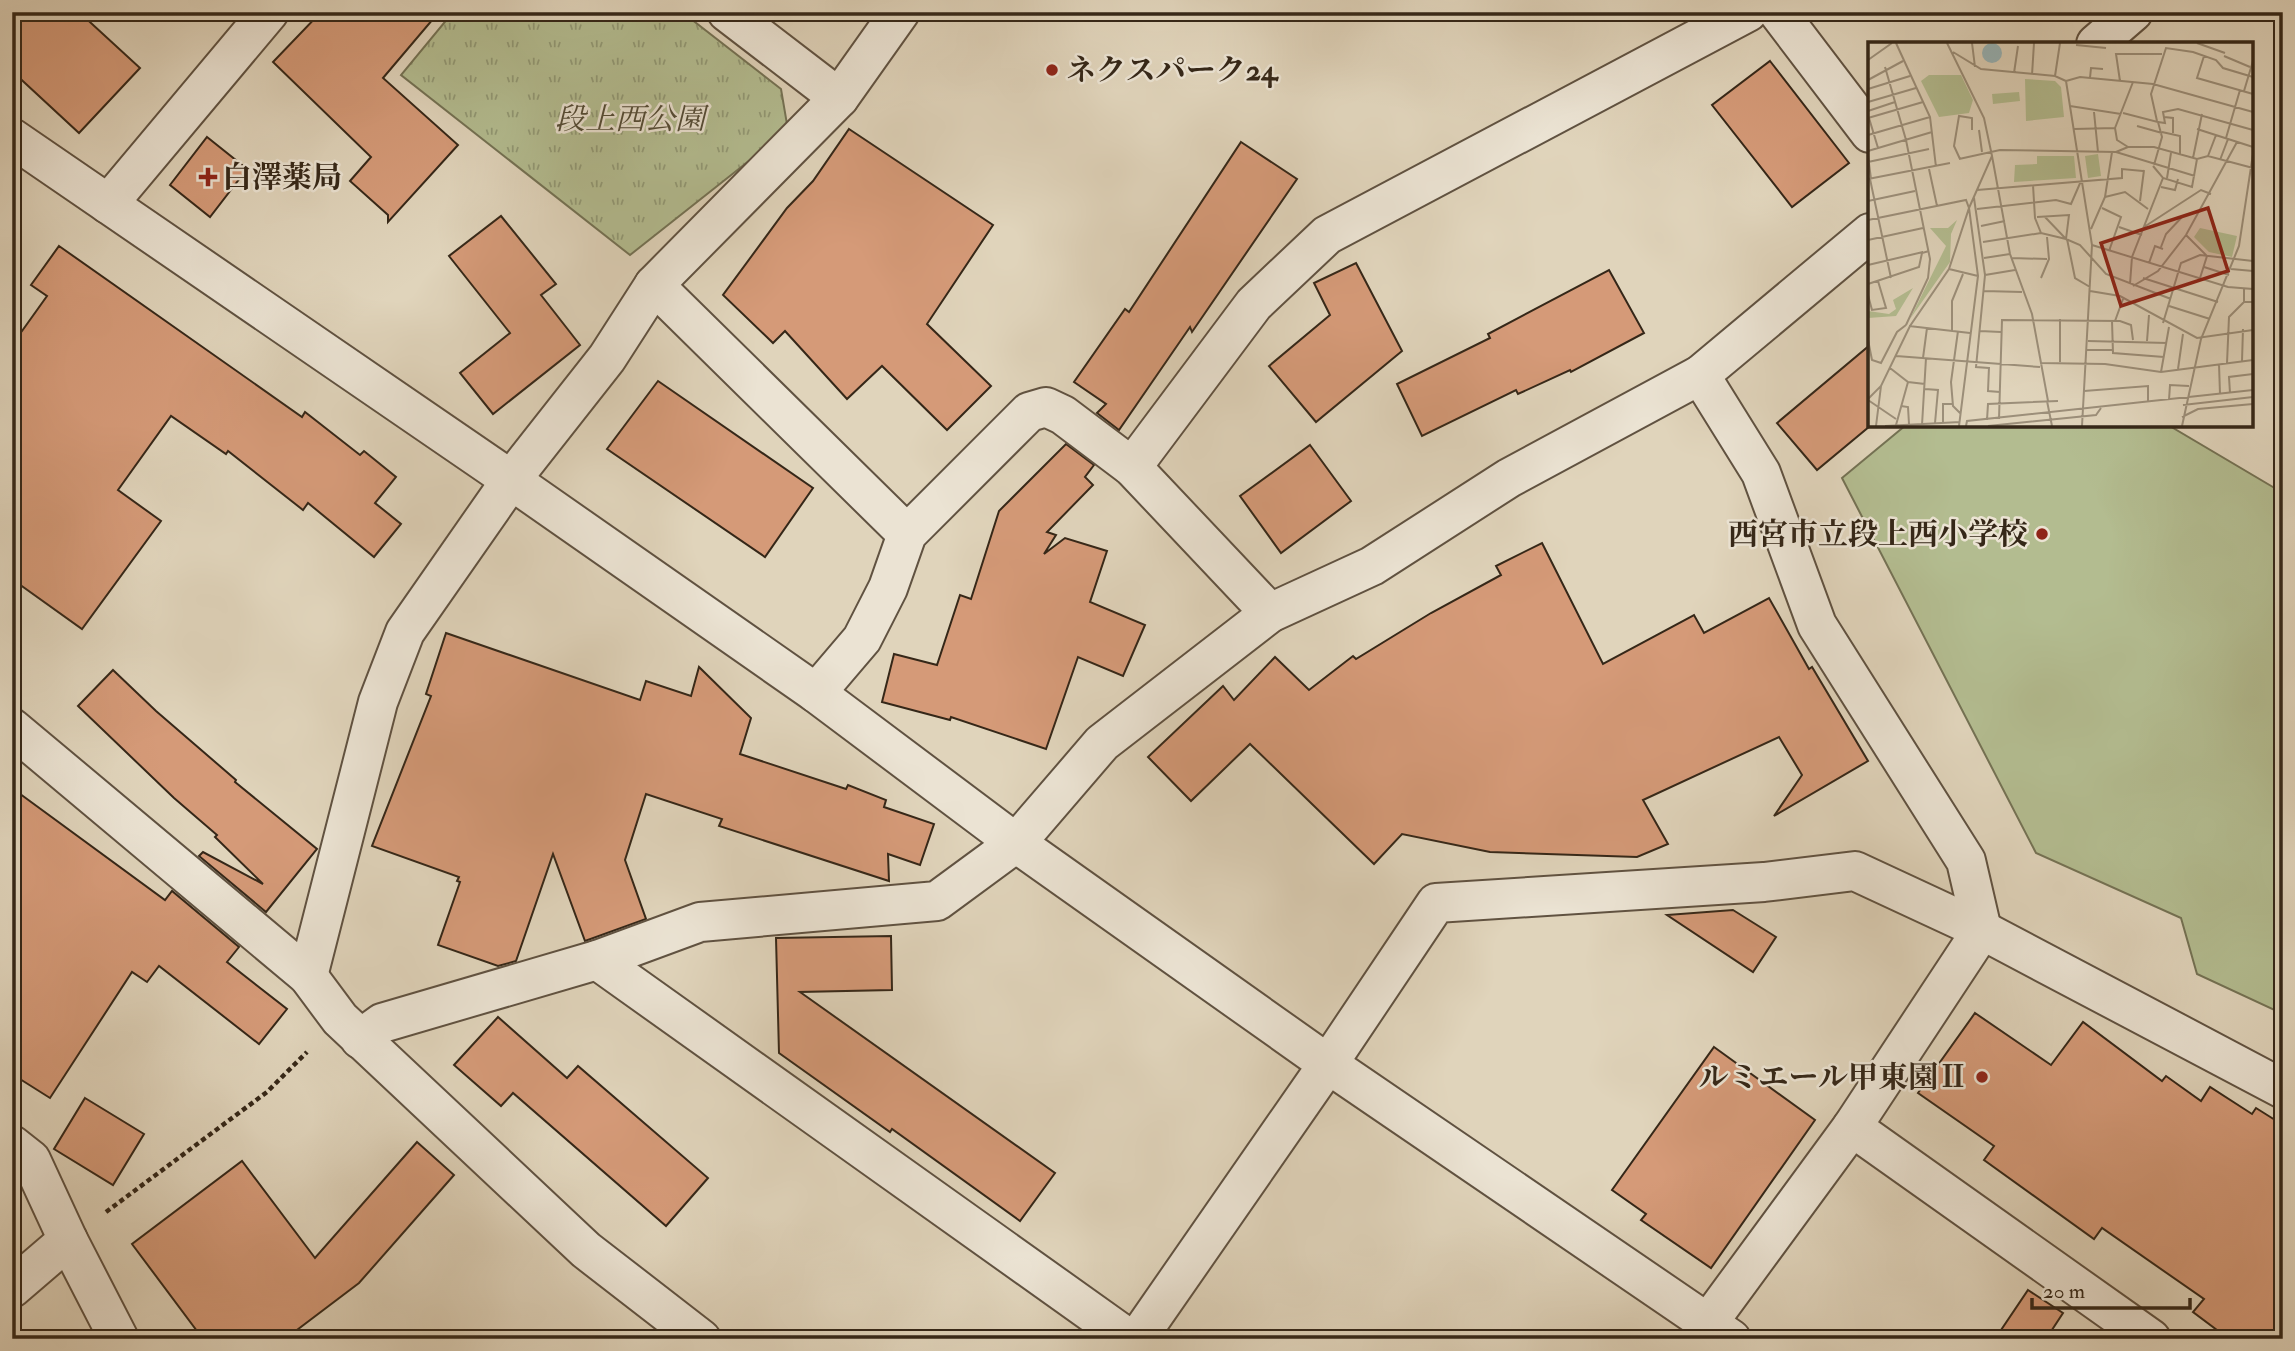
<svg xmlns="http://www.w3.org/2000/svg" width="2295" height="1351" font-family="'IM FELL Double Pica','Noto Serif JP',serif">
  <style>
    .grass { fill: url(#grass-tufts); stroke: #747254; stroke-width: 2 }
    .garden { fill: #b3bc90; stroke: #747254; stroke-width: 2 }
    .building { fill: #d59a78; stroke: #352718; stroke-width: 2 }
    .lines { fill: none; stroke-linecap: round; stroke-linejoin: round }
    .street-casing { stroke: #605241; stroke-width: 42 }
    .path { stroke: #352718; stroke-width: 4.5; stroke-dasharray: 5 3.5; stroke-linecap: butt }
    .street { stroke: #ebe3d3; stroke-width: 38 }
    .poi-dot { fill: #8f2418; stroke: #ebe3d3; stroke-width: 2.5 }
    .labels { text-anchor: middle; stroke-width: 5; stroke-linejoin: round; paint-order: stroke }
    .poi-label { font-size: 30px; font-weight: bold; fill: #352718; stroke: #ebe3d3; text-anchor: start }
    .park-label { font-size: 30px; font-style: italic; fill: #544c36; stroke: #ebe3d3 }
    .inset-road { fill: none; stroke: #9c8f7a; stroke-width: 2 }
    .view { fill: #8f2418; fill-opacity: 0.15; stroke: #8f2418; stroke-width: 3.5 }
    .inset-edge { fill: none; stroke: #352718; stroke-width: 3.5 }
  </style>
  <defs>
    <pattern id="grass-tufts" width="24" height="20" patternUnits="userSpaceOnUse" patternTransform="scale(1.75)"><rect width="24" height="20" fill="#b3bc90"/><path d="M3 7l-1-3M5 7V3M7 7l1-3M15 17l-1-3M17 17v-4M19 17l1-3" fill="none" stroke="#929975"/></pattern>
  </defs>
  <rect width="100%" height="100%" fill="#e0d4bb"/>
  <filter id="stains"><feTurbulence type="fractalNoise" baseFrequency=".00286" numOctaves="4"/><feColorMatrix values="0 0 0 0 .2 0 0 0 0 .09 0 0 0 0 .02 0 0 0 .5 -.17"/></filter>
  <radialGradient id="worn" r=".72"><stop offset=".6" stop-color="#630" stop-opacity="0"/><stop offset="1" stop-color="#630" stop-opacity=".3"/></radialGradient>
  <path class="grass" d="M453,12h229l99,77 7,41 -158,125 -229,-180z"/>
  <path class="garden" d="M1906,425h262l115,68v521l-86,-40 -16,-56 -145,-65 -194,-375z"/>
  <g class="building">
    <path d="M12,12h67l61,56 -61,65 -67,-62z"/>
    <path d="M321,12h118l-56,66 75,67 -70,77v-7l-38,-34 21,-24 -98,-95z"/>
    <path d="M1770,61l79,102 -57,44 -80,-102z"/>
    <path d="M849,129l144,96 -66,99 64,62 -44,44 -65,-64 -35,33 -62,-68 -12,12 -50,-48 64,-87 26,-27z"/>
    <path d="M207,137l40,32 -37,48 -40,-32z"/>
    <path d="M1241,142l56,37 -105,153 -2,-5 -71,103 -22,-17 9,-9 -32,-22 51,-73 4,3z"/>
    <path d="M501,216l55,68 -15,11 39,50 -87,69 -33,-41 50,-40 -61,-77z"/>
    <path d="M59,246l243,171 3,-5 55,43 4,-4 32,26 -21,26 26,21 -27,33 -66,-54 -5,7 -75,-59 -2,3 -55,-38 -53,74 43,31 -79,108 -70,-50v-234l35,-49 -16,-11z"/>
    <path d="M1356,263l46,88 -86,71 -47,-56 61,-51 -16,-32z"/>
    <path d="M1609,270l35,63 -73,39 -1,-2 -52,24 -2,-4 -94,46 -25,-52 93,-46 -2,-4z"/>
    <path d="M1870,345v81l-53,44 -40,-47z"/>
    <path d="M658,381l155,107 -48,69 -158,-108z"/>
    <path d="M1066,444l28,21 -9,12 8,8 -46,47 9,3 -12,19 21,-16 42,13 -17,51 55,23 -22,51 -45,-19 -32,92 -95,-32 -1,3 -68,-18 12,-48 43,11 23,-70 11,4 28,-88z"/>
    <path d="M1310,445l41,56 -70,52 -41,-57z"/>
    <path d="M1542,543l61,121 91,-49 10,18 65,-35 40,71 3,-2 56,94 -94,55 28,-41 -23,-38 -136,63 25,44 -31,13 -147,-5 -88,-18 -28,30 -124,-120 -59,57 -43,-44 75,-71 11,14 41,-43 34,33 44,-34 3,3 75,-46 70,-38 -5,-9z"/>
    <path d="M446,633l194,67 6,-19 45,15 8,-29 52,51 -11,36 106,35 2,-4 38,15 -2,7 50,17 -14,41 -32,-11 1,27 -170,-55 3,-7 -76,-25 -21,66 21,59 -61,22 -32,-87 -37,107 -18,5 -60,-21 22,-63 -3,-1 2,-4 -87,-31 59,-150 -5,-2z"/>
    <path d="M113,670l43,41 80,69 -1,2 82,67 -51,63 -67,-56 4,-4 60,32 -48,-47 2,-2 -43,-37 -96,-92z"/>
    <path d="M12,788l153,112 7,-9 67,56 -12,15 60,47 -28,35 -100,-78 -12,16 -15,-10 -82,126 -38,-24z"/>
    <path d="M1733,910l43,27 -23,35 -86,-57z"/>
    <path d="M891,936l1,54 -92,2 255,181 -35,48 -128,-92 -2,3 -111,-79 -3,-115z"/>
    <path d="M1975,1013l76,52 32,-43 79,59 4,-5 35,25 9,-14 42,27 4,-6 27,17v214h-54l-36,-27 11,-13 -102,-71 -8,11 -110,-79 10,-14 -76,-53z"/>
    <path d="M498,1017l69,61 11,-12 130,112 -42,48 -153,-133 -12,13 -47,-41z"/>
    <path d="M1714,1047l101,73 -104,148 -70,-48 5,-6 -34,-24z"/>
    <path d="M85,1098l59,36 -31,51 -59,-36z"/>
    <path d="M417,1142l37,33 -95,108 -74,56h-82l-71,-95 110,-83 73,97z"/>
    <path d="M2028,1290l35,23 -17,26h-51z"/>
  </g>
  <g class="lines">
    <g class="street-casing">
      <g id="street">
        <path d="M727,12l112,86"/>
        <path d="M1778,12l92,121"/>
        <path d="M2096,44l37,-32"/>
        <path d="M12,138l499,342 305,213 200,150 312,221 403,275"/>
        <path d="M108,204l161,-192"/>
        <path d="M654,285l253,249"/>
        <path d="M1700,375l61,98 56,152 149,236 16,69 -130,197 -144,196"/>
        <path d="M1132,467l122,-163 73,-69 421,-223"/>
        <path d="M816,693l46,-54 26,-51 19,-54 122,-122 17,-5 17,8 69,52 138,146"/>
        <path d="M12,728l296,248 32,43 246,231 115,89"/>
        <path d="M597,960l532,379"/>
        <path d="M308,976l70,-274 27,-70 106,-152 96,-122 47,-73 185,-187 61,-86"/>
        <path d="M360,1039l22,-16 215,-63 103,-38 237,-21 79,-58 86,-100 168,-130 102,-47 137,-88 191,-103 170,-142"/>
        <path d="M1852,1127l299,212"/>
        <path d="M12,1145l19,15 37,80 51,99"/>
        <path d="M12,1288l56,-48"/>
        <path d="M1137,1339l191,-275 108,-161 328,-21 91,-11 127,59 301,159"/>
      </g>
    </g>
    <path class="path" d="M106,1212l161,-120 40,-40"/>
    <use href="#street" class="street"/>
  </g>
  <g class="poi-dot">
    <circle cx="1052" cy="70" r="7"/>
    <path d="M204.5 166.5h7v7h7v7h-7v7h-7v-7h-7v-7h7z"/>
    <circle cx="2042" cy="534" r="7"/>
    <circle cx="1982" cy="1077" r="7"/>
  </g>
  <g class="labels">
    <g class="poi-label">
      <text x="1066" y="80">ネクスパーク24</text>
      <text x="222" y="187">白澤薬局</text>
      <text x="2028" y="544" text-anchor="end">西宮市立段上西小学校</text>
      <text x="1968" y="1087" text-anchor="end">ルミエール甲東園Ⅱ</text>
    </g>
    <g class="park-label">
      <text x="630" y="129">段上西公園</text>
    </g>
  </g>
  <g transform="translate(1868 42)">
    <rect width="385" height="385" fill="#e0d4bb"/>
    <path d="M151,50l1,9 -27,3 -1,-10z" fill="#b3bc90"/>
    <path d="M89,178l-6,14 -1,28 -40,57 36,-73 -16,-18h18zM45,246l-17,28 -28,2v-7l21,3 7,-5 -3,-9z" fill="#b3bc90"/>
    <path d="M61,33h32l12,25 -4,13 -30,4 -18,-36z" fill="#b3bc90"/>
    <path d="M157,37l30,2 6,6 3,30 -38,4zM230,112l3,22 -13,2 -3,-22zM169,114h37l2,22 -62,4 1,-17 22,-1zM332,186l37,8 -5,21 -23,-5 -15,-15z" fill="#b3bc90"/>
    <path d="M114 11a10 10 0 1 1 20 0a10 10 0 1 1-20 0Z" fill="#98b6ba"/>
    <path class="inset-road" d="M28,1l34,74 6,50M79,1l37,75 8,38 -23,52 9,68 -19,150M104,1l3,24M329,1l28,10M208,3l30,3M85,10l28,17 74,7 11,5M336,14l-7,22 56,16M356,14l26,11M0,18l24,-17M17,25l21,73 24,119 -2,19 -22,47M146,31l4,-27M164,33l2,-32M187,34l5,-33M222,36l1,-10 12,1M0,38l35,-19M198,39l26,164 -10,181M198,39l14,-4 73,7 100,28M252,39l-4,-27h46M0,47l42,-13M376,49l9,-30M0,60l48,-14M202,64l51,8M0,69l27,-9M226,70l4,40M255,71l35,9 4,15 -8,28M296,75l9,1v15M0,76l55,-16M1,76l9,30M289,79l-6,-27 15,-46 27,4 23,8 7,8 30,9M290,80l7,1 -2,-11 15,-3 75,21M269,84l25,7M206,87l41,-1M329,87l56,18M111,88l3,22M294,90l18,4v19M0,93l62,-18M358,96l14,-48M260,105h26l43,12 11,-3 45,12M0,109l64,-19M248,110l12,-5 -11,-7 -2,-12 18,-46M0,114l3,23M124,114l18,98 22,60 16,87M340,114l8,-21M325,116l9,-44M91,117l41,-9 116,2 79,24M92,117l-6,-13 5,-30 13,2v12M352,118l8,-21M0,120l61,-13M285,124l10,12 29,9 5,-28M61,127l8,37M299,136l4,-25M0,137l82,-16M2,137l21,99M165,143l2,33 6,15M293,145l14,3 3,-11M109,148l145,-12v-9l21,2M237,155l20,-5 23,17M106,156l11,77 -9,92 13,1M0,159l47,-10M272,159l4,-31M234,166l19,9 -12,34M109,167l79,-9 15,4 10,-23M169,175l32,-2 -3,24 -21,-22M0,178l98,-20 3,8 -20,61 -39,57 -29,60 -13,13M113,184l24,-5M251,185l23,8M276,185l57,-37 10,4M223,187l14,-32 7,-45M318,193l21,21 -7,22M199,197l8,39 15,9M0,198l55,-12M115,200l58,-9 25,6 14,6 26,29 65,25M224,203l136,42 25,2M293,205l5,-13 17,-18M116,216l26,-4M144,216l35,1M281,221l6,-17 8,3M0,223l55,-13M336,225l25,8M81,227l29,7M363,227l22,2M117,233l30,-5M173,236l8,-19 -2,-22M275,236l75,24M0,242l51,-17 3,-14 7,-2M262,242l2,-27 31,-79M265,244l25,-15 28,-36 51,-93M376,247v13h9M116,249l38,1M222,249l30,5 77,42 56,-8M0,253l4,15 14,-2 -8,-27M301,264l41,13M244,279l1,32 51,4M247,279l8,-22M295,281l18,-60 19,-8 53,6M41,284l61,7M84,289v-30l11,-27M90,289l-7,51 2,24 8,8M112,289l21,1M0,298l4,20 9,3 16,-31 9,-7M220,299l79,2M279,299l2,-26M219,308h26M28,314l144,11M55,316l4,-30M374,319l1,-32M192,320v-43M172,321l65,1 56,8 92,-12M359,321l2,-46 15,-15M351,322l1,30M121,325l-1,24 12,1M22,326l18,14 17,2M310,327l5,-35M293,330l8,-45M57,347l13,1 -3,33M216,349l64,-5v16M362,351l-1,-16 24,-3M0,358l28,19M301,358l1,-15 19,1M179,359l5,25M315,363l70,-8M33,364l7,1 1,17M314,375l16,-8 55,-5M131,377l3,-99 118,1 11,4 2,15M119,378l1,-16 70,-3M75,381v-19h10M28,383l12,-43M54,383l4,-67M8,384l5,-40M17,384l75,-4M98,384l1,-5 286,-31M120,384l108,-11 5,-7M314,384l19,-87 38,-93 14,-92"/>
    <path class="view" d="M340,166l20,63 -107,35 -20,-63z"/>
    <rect width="385" height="385" class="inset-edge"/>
  </g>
  <rect width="2295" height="1351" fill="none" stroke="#e0d4bb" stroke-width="42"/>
  <rect x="14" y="14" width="2267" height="1323" fill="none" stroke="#352718" stroke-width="3.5"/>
  <rect x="21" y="21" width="2253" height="1309" fill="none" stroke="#352718" stroke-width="2"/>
  <path d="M2032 1298v10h158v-10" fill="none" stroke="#352718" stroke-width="3.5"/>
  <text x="2043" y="1298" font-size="21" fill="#352718" stroke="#ebe3d3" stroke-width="5" paint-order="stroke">20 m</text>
  <rect width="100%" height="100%" filter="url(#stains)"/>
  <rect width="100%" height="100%" fill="url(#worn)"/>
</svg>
